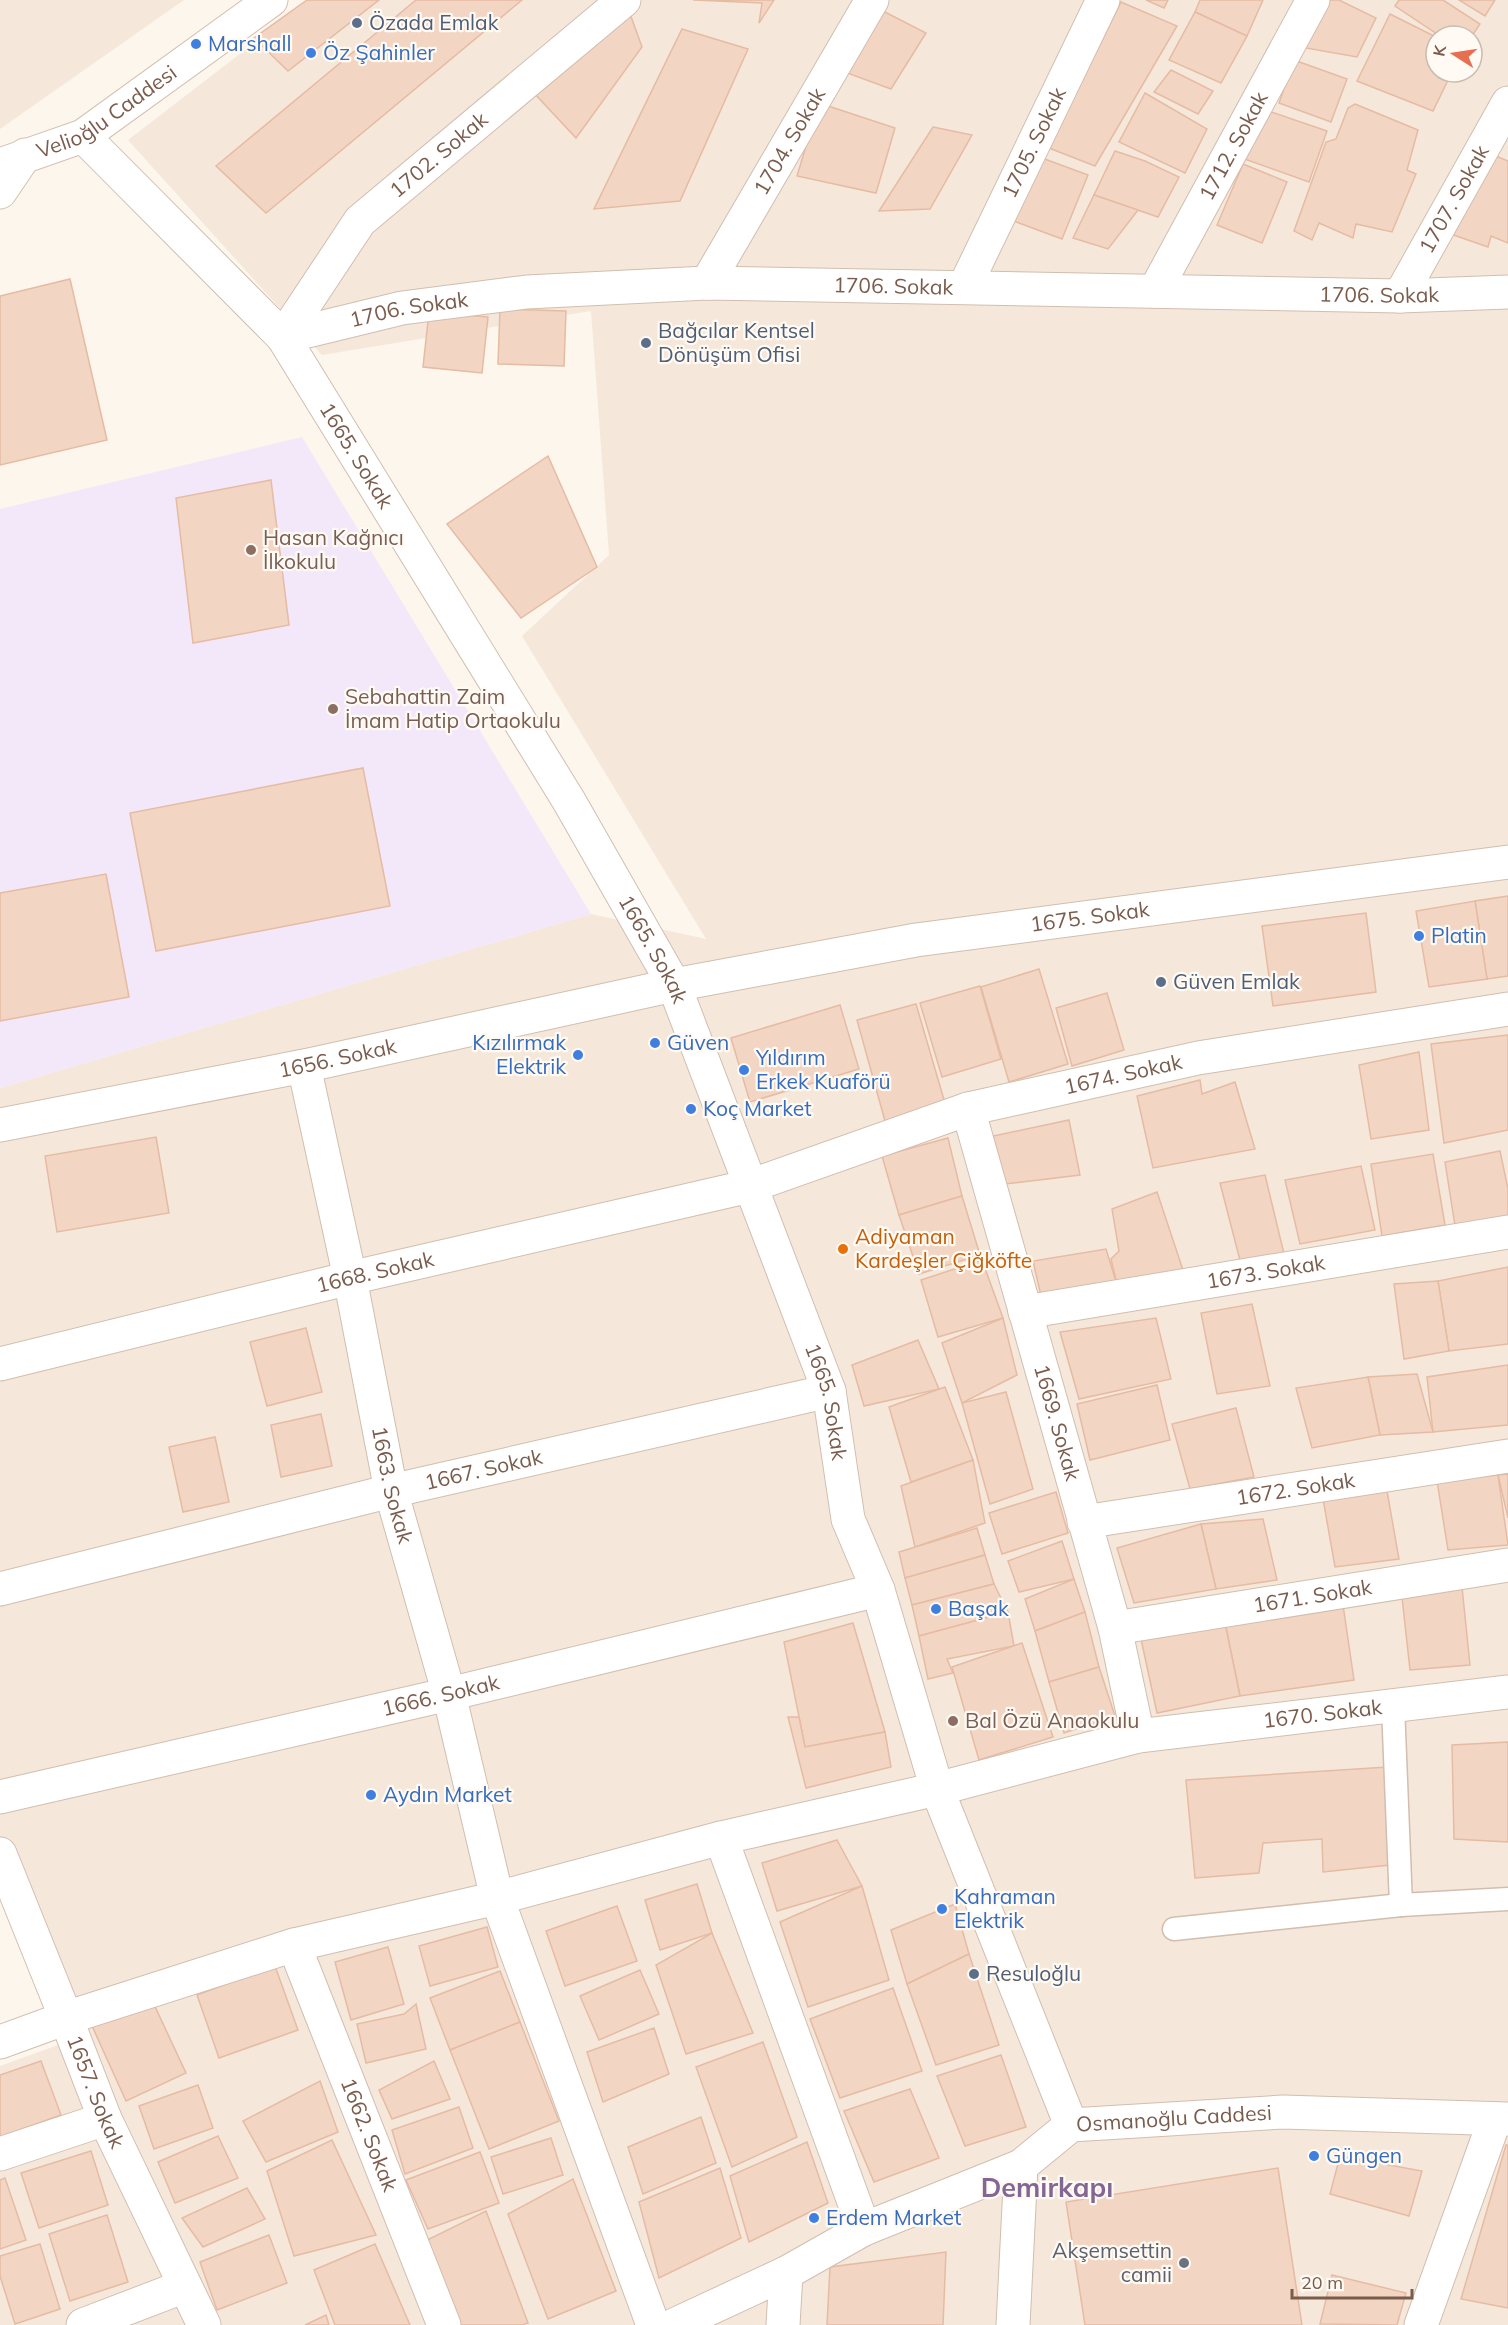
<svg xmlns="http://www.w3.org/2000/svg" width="1508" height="2325" font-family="Mulish,sans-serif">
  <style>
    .residential { fill: #f5e8da; fill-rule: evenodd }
    .education { fill: #f3e8fa }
    .building { fill: #f3d5c3; stroke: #e6bba3; stroke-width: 1.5 }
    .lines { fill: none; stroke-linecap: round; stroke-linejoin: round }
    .lane-casing { stroke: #d1beb0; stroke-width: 25 }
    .street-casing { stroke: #d1beb0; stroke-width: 35 }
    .secondary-casing { stroke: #d6c0b0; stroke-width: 35 }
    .lane { stroke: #fff; stroke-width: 22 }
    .street { stroke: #fff; stroke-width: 33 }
    .secondary { stroke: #fff; stroke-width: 33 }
    .service-dot { fill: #5c6f8a; stroke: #fffaf3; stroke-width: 2 }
    .shop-dot { fill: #3f7fe0; stroke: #fffaf3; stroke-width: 2 }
    .education-dot { fill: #8d6e63; stroke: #fffaf3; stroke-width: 2 }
    .food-dot { fill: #e8710a; stroke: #fffaf3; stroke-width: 2 }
    .worship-dot { fill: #6b7280; stroke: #fffaf3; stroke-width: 2 }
    .labels { text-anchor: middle; stroke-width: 4.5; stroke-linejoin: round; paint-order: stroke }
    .service-label { font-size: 21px; fill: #4e5e75; stroke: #fffaf3; text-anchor: start }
    .shop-label { font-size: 21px; fill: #366cbe; stroke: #fffaf3; text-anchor: start }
    .street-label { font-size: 21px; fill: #7a5c4d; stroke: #fffaf3 }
    .education-label { font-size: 21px; fill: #785e54; stroke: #fffaf3; text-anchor: start }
    .food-label { font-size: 21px; fill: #c56008; stroke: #fffaf3; text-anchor: start }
    .worship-label { font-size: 21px; fill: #5b616d; stroke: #fffaf3; text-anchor: end }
    .district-label { font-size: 27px; font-weight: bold; fill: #846695; stroke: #fffaf3 }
  </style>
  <rect width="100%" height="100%" fill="#fdf6ec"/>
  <g class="residential">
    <path d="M0,0h184l-184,129z"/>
    <path d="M310,0h1198v2325h-1508v-259l61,-22 -61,-163v-793l591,-174 115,25 -184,-303 87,-81 -18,-244 -269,44 -194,-215zM1436,36h36v36h-36z"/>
  </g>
  <path class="education" d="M302,437l289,477 -591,174v-579z"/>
  <g class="building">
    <path d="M307,0h72l-91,71 -34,-33z"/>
    <path d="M416,0h106l-256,213 -50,-47z"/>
    <path d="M693,0h81l-15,23 3,-20z"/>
    <path d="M1146,0h22l-4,8z"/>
    <path d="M1200,0h63l-16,36 -52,-24z"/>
    <path d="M1323,0h16l37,18 -19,39 -57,-10z"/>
    <path d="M1399,0h44l37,24 -8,12h-32l-45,-30z"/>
    <path d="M1459,0h36l-10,16z"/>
    <path d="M1121,2l56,24 -82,140 -46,-18z"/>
    <path d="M881,10l45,23 -35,56 -52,-19z"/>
    <path d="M629,11l13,36 -66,91 -42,-45z"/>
    <path d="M1195,12l52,24 -26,47 -52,-23z"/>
    <path d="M1390,14l46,23v35h16l-19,39 -76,-30z"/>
    <path d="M682,29l66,20 -68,152 -86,8z"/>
    <path d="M1294,60l53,19 -16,43 -52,-19z"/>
    <path d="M1171,70l42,21 -15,23 -44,-22z"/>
    <path d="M1145,93l62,36 -22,44 -66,-31z"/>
    <path d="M819,103l76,25 -19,65 -79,-17z"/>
    <path d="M1355,104l63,26 -11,40 9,4 -24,58 -36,-8 -3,14 -34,-15 -7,17 -18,-9 32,-89 10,-3 12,-31z"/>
    <path d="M1257,107l70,24 -18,51 -70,-25z"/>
    <path d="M933,127l39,8 -42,74 -51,2z"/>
    <path d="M1115,151l30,10 34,16 -21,40 -64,-22z"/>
    <path d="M1491,154l17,7v82l-17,-7 -3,11 -46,-16z"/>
    <path d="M1042,158l46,17 -26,64 -51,-19z"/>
    <path d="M1243,164l44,18 -25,61 -45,-18z"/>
    <path d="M1094,195l44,15 -30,39 -35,-11z"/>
    <path d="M70,279l37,161 -107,25v-169z"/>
    <path d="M500,309l66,2 -2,55 -66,-2z"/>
    <path d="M429,312l59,5 -6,56 -59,-6z"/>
    <path d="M548,456l49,111 -76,51 -74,-94z"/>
    <path d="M271,480l18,145 -96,18 -17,-145z"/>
    <path d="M363,768l27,138 -234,45 -26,-138z"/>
    <path d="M106,874l23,123 -129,24v-128z"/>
    <path d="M1508,896v80l-21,3 -12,-78z"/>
    <path d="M1475,901l12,78 -58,8 -13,-76z"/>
    <path d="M1366,913l10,79 -103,14 -11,-80z"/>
    <path d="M1039,969l29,95 -59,18 -28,-95z"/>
    <path d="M980,986l21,73 -59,18 -22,-74z"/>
    <path d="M1107,993l17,57 -52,16 -16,-58z"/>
    <path d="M916,1004l29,99 -60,18 -28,-101z"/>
    <path d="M840,1005l19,64 -109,33 -19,-64z"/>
    <path d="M1508,1035v95l-64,13 -13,-99z"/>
    <path d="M1419,1052l10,78 -58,9 -12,-74z"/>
    <path d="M1200,1080l2,14 33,-12 20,67 -102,19 -16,-72z"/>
    <path d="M1069,1120l11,55 -75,9 -12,-48z"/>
    <path d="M156,1137l13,76 -112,19 -12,-76z"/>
    <path d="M948,1138l14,58 -63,19 -17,-59z"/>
    <path d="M1500,1151l8,38v34l-52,9 -11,-70z"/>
    <path d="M1433,1154l12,71 -63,11 -11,-72z"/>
    <path d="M1361,1166l14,64 -75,14 -15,-64z"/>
    <path d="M1265,1175l20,83 -43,10 -22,-85z"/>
    <path d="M1157,1192l28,84 -67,12 -7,-29 8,-8 -7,-42z"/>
    <path d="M962,1196l18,59 -61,19 -20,-59z"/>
    <path d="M1106,1249l12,39 -74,21 -11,-48z"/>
    <path d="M982,1260l21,58 -65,19 -17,-57z"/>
    <path d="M1508,1267v77l-59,7 -11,-70z"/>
    <path d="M1438,1281l11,70 -45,8 -10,-75z"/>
    <path d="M1252,1304l18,82 -53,8 -16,-81z"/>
    <path d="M1003,1318l14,57 -55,28 -20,-60z"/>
    <path d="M1156,1318l15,61 -92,20 -19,-67z"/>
    <path d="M306,1328l16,64 -55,14 -17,-64z"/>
    <path d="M918,1340l21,49 -75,17 -12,-41z"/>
    <path d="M1508,1365v60l-75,7 -6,-55z"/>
    <path d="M1417,1374l16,58 -53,3 -12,-58z"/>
    <path d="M1368,1377l12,58 -68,13 -16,-60z"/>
    <path d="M1157,1385l13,55 -80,20 -13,-56z"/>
    <path d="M945,1387l28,73 -62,22 -22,-75z"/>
    <path d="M1006,1392l27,97 -43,15 -28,-101z"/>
    <path d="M1236,1408l18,69 -64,12 -18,-65z"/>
    <path d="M321,1414l11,52 -51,11 -10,-52z"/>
    <path d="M215,1437l14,65 -46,10 -14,-65z"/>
    <path d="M973,1460l12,63 -70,24 -14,-61z"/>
    <path d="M1508,1474v44l-10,-43z"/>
    <path d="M1498,1475l10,70 -60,5 -11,-69z"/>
    <path d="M1387,1491l12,68 -64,8 -12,-68z"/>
    <path d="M1056,1492l12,41 -66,21 -13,-41z"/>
    <path d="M1263,1519l14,61 -61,9 -15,-65z"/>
    <path d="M1201,1524l15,65 -82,14 -17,-55z"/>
    <path d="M977,1528l8,27 -80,23 -6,-26z"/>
    <path d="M1062,1541l12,38 -55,13 -11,-31z"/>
    <path d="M985,1555l9,29 -82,21 -7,-27z"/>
    <path d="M1074,1579l11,33 -50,19 -10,-32z"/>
    <path d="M994,1584l14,28 -89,24 -7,-31z"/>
    <path d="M1462,1587l8,78 -60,5 -8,-73z"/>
    <path d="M1343,1605l11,75 -114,16 -15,-73z"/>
    <path d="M1008,1612l6,34 -67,13 6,14 -25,6 -9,-43z"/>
    <path d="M1085,1612l14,55 -50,15 -14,-51z"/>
    <path d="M853,1623l32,109 -80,15 -21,-105z"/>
    <path d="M1225,1623l15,73 -83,17 -16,-74z"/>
    <path d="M1022,1643l31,94 -74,23 -27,-93z"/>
    <path d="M1099,1667l16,49 -51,17 -15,-51z"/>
    <path d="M788,1717h11l6,30 80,-15 6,35 -85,21z"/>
    <path d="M1508,1742v100l-54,-3 -2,-94z"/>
    <path d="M1387,1767l3,98 -67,7 -1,-33 -59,4 -4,30 -64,5 -9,-98z"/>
    <path d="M837,1840l25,46 -85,25 -15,-48z"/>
    <path d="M697,1884l15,49 -52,17 -15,-50z"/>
    <path d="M862,1886l27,94 -81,27 -28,-85z"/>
    <path d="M955,1904l14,50 -62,30 -16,-54z"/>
    <path d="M617,1906l20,55 -72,25 -19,-55z"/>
    <path d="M487,1927l11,40 -68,19 -11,-40z"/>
    <path d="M712,1933l41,100 -67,21 -30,-89z"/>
    <path d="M388,1947l16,57 -53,16 -16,-58z"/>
    <path d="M969,1954l30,91 -63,20 -29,-81z"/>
    <path d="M275,1966l23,64 -79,28 -22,-63z"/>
    <path d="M640,1970l19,44 -60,26 -19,-44z"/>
    <path d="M500,1971l20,51 -70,28 -20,-52z"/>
    <path d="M893,1988l29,83 -82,27 -30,-79z"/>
    <path d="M151,1998l35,75 -60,28 -34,-75z"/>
    <path d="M416,2004l10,45 -60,14 -9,-39 47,-10z"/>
    <path d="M520,2022l39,99 -70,28 -39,-99z"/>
    <path d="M654,2028l15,46 -66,28 -16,-50z"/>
    <path d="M763,2042l34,95 -65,30 -36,-100z"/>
    <path d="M1001,2055l25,72 -61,19 -28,-70z"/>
    <path d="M41,2061l20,54 -61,22v-62z"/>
    <path d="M434,2061l16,38 -58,20 -13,-29z"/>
    <path d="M320,2081l18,51 -72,30 -23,-41z"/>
    <path d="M198,2085l15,43 -59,21 -15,-43z"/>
    <path d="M910,2089l29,69 -65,24 -30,-71z"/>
    <path d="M459,2107l14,41 -68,26 -13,-44z"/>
    <path d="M701,2117l15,46 -73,31 -15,-47z"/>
    <path d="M218,2136l20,42 -63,25 -17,-41z"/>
    <path d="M551,2138l12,37 -60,19 -12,-37z"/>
    <path d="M332,2140l44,95 -82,21 -27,-85z"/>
    <path d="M807,2142l21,61 -79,39 -19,-66z"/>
    <path d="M1506,2145h2v163l-47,-9z"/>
    <path d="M91,2151l17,54 -69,23 -18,-55z"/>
    <path d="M480,2152l19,51 -71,26 -22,-49z"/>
    <path d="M1340,2156l82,15 -13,45 -79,-22z"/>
    <path d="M720,2168l21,70 -82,40 -20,-76z"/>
    <path d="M1278,2168l24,157h-217l-19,-123z"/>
    <path d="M5,2178l21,62 -26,9v-69z"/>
    <path d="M573,2179l43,112 -68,28 -40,-105z"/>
    <path d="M247,2188l18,31 -62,28 -21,-29z"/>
    <path d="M486,2211l42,112 -6,2h-68l-31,-83z"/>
    <path d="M107,2215l21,67 -58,19 -21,-67z"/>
    <path d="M269,2235l18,48 -70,27 -17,-48z"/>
    <path d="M40,2244l20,65 -45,15 -15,-48v-20z"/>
    <path d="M375,2244l35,81h-75l-21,-55z"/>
    <path d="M946,2252l-3,73h-116l3,-58z"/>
    <path d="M1332,2275l74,18 -9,32 -77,-1z"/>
    <path d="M326,2315l3,10h-24z"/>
  </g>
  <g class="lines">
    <g class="lane-casing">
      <g id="lane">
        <path d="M1393,1706l8,199"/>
        <path d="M1174,1929l227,-24 107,-6"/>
      </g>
    </g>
    <g class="street-casing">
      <g id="street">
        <path id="s1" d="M83,136l200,201 286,464 105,184 155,406 19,128 30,71 59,199 134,336"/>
        <path id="s2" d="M707,283l165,-283"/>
        <path id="s3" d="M965,286l138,-286"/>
        <path id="s4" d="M1155,291l158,-291"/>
        <path id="s5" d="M1400,296l108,-193"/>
        <path id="s6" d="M283,337l119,-29 125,-16 180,-9 693,13 108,-4"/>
        <path id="s7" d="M283,337l77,-116 264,-221"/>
        <path id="s8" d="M304,1066l46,212 41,213 58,203 48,204 156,427"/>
        <path id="s9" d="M968,1109l147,519 23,108"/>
        <path id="s10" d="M0,1125l304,-59 370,-81 242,-45 592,-78"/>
        <path id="s11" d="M1025,1312l483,-80"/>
        <path id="s12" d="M0,1364l350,-86 400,-92 218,-77 230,-51 310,-49"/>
        <path id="s13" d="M1084,1522l424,-66"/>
        <path id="s14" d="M0,1589l391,-98 438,-100"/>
        <path id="s15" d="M1115,1628l393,-63"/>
        <path id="s16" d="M0,1797l449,-103 429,-104"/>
        <path d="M721,1838l143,391"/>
        <path id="s17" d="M0,1854l66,164 39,101 99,206"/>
        <path id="s18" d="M294,1945l150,380"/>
        <path id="s19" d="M0,2042l66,-24 228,-73 203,-47 224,-60 216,-49 201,-53 370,-44"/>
        <path d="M0,2154l105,-35"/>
        <path d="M83,2325l102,-39"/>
        <path id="s20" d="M674,2325l112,-52 78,-44 157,-63 50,-41 212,-13 225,7"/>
        <path d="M783,2325l3,-52"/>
        <path d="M1013,2325l8,-159"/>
        <path d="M1421,2325l74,-206"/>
      </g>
    </g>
    <g class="secondary-casing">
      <g id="secondary">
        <path id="s21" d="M0,165l83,-29 188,-136"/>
        <path d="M0,192l25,-37"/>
      </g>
    </g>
    <use href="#lane" class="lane"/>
    <use href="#street" class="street"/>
    <use href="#secondary" class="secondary"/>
  </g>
  <g class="service-dot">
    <circle cx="357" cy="23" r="6"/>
    <circle cx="646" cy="343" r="6"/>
    <circle cx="1161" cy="982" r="6"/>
    <circle cx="974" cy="1974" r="6"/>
  </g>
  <g class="shop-dot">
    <circle cx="196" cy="44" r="6"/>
    <circle cx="311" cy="53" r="6"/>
    <circle cx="1419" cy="936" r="6"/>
    <circle cx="655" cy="1043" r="6"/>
    <circle cx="578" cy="1055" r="6"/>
    <circle cx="744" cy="1070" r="6"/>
    <circle cx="691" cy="1109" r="6"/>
    <circle cx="936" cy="1609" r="6"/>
    <circle cx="371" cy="1795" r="6"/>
    <circle cx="942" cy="1909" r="6"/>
    <circle cx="1314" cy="2156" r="6"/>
    <circle cx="814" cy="2218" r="6"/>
  </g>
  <g class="education-dot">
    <circle cx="251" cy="550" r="6"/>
    <circle cx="333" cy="709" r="6"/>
    <circle cx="953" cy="1721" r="6"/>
  </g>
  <circle class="food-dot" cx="843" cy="1249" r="6"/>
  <circle class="worship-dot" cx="1184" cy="2263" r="6"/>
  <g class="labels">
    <g class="service-label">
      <text x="369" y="30">Özada Emlak</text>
      <text x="658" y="338">Bağcılar Kentsel<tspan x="658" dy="24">Dönüşüm Ofisi</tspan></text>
      <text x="1173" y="989">Güven Emlak</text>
      <text x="986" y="1981">Resuloğlu</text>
    </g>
    <g class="shop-label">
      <text x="208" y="51">Marshall</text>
      <text x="323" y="60">Öz Şahinler</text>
      <text x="1431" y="943">Platin</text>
      <text x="566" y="1050" text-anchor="end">Kızılırmak<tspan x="566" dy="24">Elektrik</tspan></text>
      <text x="667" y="1050">Güven</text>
      <text x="756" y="1065">Yıldırım<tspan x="756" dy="24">Erkek Kuaförü</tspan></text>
      <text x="703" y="1116">Koç Market</text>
      <text x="948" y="1616">Başak</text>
      <text x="383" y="1802">Aydın Market</text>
      <text x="954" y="1904">Kahraman<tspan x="954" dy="24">Elektrik</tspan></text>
      <text x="1326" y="2163">Güngen</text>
      <text x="826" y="2225">Erdem Market</text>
    </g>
    <g class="street-label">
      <text dy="7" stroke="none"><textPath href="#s21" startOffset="120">Velioğlu Caddesi</textPath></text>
      <text dy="7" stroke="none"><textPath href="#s2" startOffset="164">1704. Sokak</textPath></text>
      <text dy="7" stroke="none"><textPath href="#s3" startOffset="159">1705. Sokak</textPath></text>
      <text dy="7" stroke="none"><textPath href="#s4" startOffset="165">1712. Sokak</textPath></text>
      <text dy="7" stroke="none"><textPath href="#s7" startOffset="242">1702. Sokak</textPath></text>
      <text dy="7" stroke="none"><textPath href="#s5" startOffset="111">1707. Sokak</textPath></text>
      <text dy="7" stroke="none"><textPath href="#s6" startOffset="615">1706. Sokak</textPath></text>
      <text dy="7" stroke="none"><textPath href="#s6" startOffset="1101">1706. Sokak</textPath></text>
      <text dy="7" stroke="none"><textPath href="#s6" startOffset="129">1706. Sokak</textPath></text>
      <text dy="7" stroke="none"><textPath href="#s1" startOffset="423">1665. Sokak</textPath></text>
      <text dy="7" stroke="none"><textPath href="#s10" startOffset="1110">1675. Sokak</textPath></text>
      <text dy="7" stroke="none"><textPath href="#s1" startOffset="999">1665. Sokak</textPath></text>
      <text dy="7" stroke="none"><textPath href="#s10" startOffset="344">1656. Sokak</textPath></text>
      <text dy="7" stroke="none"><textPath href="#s12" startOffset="1161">1674. Sokak</textPath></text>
      <text dy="7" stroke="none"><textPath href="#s11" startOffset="244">1673. Sokak</textPath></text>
      <text dy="7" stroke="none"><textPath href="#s12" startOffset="386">1668. Sokak</textPath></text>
      <text dy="7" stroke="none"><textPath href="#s1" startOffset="1485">1665. Sokak</textPath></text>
      <text dy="7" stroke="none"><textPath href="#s9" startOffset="326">1669. Sokak</textPath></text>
      <text dy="7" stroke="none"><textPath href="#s14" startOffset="498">1667. Sokak</textPath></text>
      <text dy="7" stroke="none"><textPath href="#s8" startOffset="428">1663. Sokak</textPath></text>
      <text dy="7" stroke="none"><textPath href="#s13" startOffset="214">1672. Sokak</textPath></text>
      <text dy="7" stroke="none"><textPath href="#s15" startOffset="200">1671. Sokak</textPath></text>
      <text dy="7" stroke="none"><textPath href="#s16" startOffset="452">1666. Sokak</textPath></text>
      <text dy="7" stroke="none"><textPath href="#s19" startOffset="1365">1670. Sokak</textPath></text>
      <text dy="7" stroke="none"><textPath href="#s17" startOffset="256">1657. Sokak</textPath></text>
      <text dy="7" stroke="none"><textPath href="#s20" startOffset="550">Osmanoğlu Caddesi</textPath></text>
      <text dy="7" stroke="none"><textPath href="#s18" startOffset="204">1662. Sokak</textPath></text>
    </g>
    <g class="education-label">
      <text x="263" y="545">Hasan Kağnıcı<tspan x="263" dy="24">İlkokulu</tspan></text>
      <text x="345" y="704">Sebahattin Zaim<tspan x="345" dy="24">İmam Hatip Ortaokulu</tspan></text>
      <text x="965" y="1728">Bal Özü Anaokulu</text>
    </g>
    <g class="food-label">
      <text x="855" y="1244">Adiyaman<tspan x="855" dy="24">Kardeşler Çiğköfte</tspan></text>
    </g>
    <g class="worship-label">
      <text x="1172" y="2258">Akşemsettin<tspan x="1172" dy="24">camii</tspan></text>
    </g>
    <g class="district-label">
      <text x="1047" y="2197">Demirkapı</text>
    </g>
  </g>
  <g transform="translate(1454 54) rotate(282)"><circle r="28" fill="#fffaf3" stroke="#cabbb1" stroke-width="1.5"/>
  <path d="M0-4.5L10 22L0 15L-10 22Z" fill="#e76f51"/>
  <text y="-9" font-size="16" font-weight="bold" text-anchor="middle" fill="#7a5c4d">K</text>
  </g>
  <path d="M1292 2289v9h120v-9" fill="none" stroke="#7a5c4d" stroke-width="3"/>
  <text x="1301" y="2289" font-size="18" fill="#7a5c4d" stroke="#fffaf3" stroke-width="4.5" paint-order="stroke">20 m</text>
</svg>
